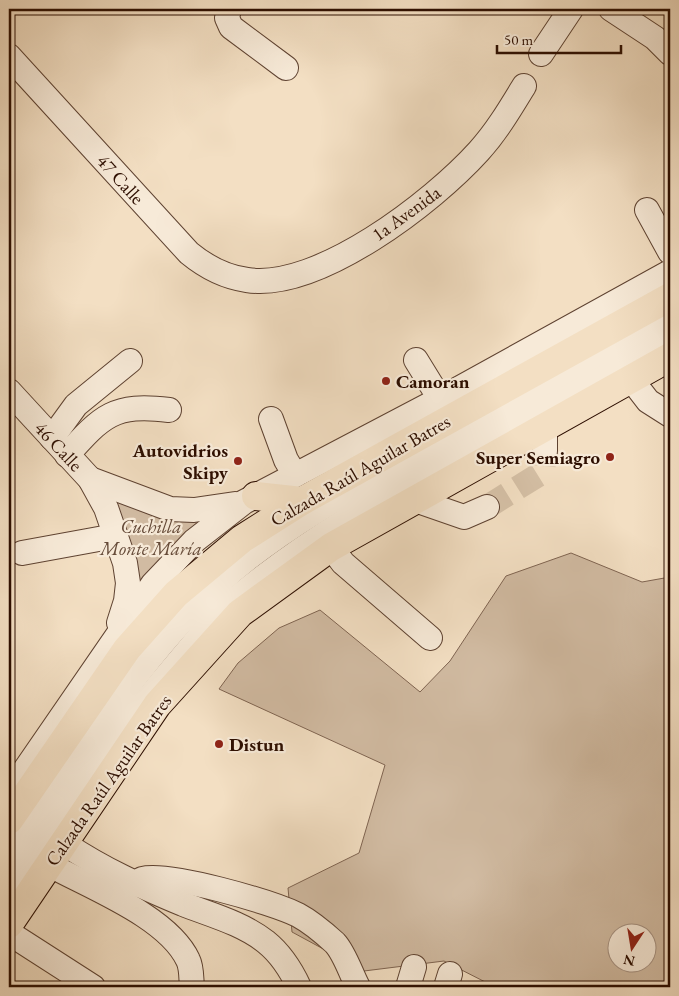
<svg xmlns="http://www.w3.org/2000/svg" width="679" height="996" font-family="'EB Garamond',serif">
  <style>
    .green { fill: #d1bba2; stroke: #7f6451; fill-rule: evenodd }
    .lines { fill: none; stroke-linecap: round; stroke-linejoin: round }
    .minor-tunnel { stroke: #d5c0a6; stroke-width: 24; stroke-dasharray: 24 12; stroke-linecap: butt }
    .minor-casing { stroke: #5e4231; stroke-width: 26 }
    .highway-casing { stroke: #2d0e00; stroke-width: 30 }
    .minor { stroke: #f7ead8; stroke-width: 24 }
    .highway { stroke: #f3dfc3; stroke-width: 28 }
    .poi-dot { fill: #8f2418; stroke: #f7ead8; stroke-width: 2 }
    .labels { text-anchor: middle; stroke-width: 4.5; stroke-linejoin: round; paint-order: stroke }
    .street-label { font-size: 19px; fill: #2d0e00; stroke: #f7ead8 }
    .poi-label { font-size: 19px; font-weight: bold; fill: #2d0e00; stroke: #f7ead8; text-anchor: start }
    .park-label { font-size: 19px; font-style: italic; fill: #664b39; stroke: #f7ead8 }
  </style>
  <rect width="100%" height="100%" fill="#f3dfc3"/>
  <filter id="stains"><feTurbulence type="fractalNoise" baseFrequency=".004" numOctaves="4"/><feColorMatrix values="0 0 0 0 .2 0 0 0 0 .09 0 0 0 0 .02 0 0 0 .5 -.17"/></filter>
  <radialGradient id="worn" r=".72"><stop offset=".6" stop-color="#630" stop-opacity="0"/><stop offset="1" stop-color="#630" stop-opacity=".3"/></radialGradient>
  <g class="green">
    <path d="M90,479l126,33 -87,92z"/>
    <path d="M571,553l71,29 28,-5v410h-175l-51,-26 -80,10 -72,-39 -4,-44 71,-35 26,-88 -166,-76 19,-26 41,-35 41,-18 100,82 30,-31 56,-85zM616,934h30v30h-30z"/>
  </g>
  <g class="lines">
    <path class="minor-tunnel" d="M487,507l56,-35 2,-21"/>
    <g class="minor-casing">
      <g id="minor">
        <path d="M229,9l-2,9 4,9 55,41"/>
        <path d="M611,9l44,29 15,15"/>
        <path d="M541,54l30,-45"/>
        <path d="M9,56l180,197c17,14 36,24 58,27 71,11 186,-78 232,-129 18,-20 31,-42 45,-65"/>
        <path d="M647,210l23,42"/>
        <path d="M416,360l24,39"/>
        <path d="M631,379l17,22 22,14"/>
        <path d="M9,391l81,88 16,29 19,55 3,20 -2,18 -7,22"/>
        <path d="M271,419l15,41 9,15"/>
        <path d="M545,427v24"/>
        <path d="M52,438l24,-33 54,-44"/>
        <path d="M67,455c35,-39 47,-52 102,-45"/>
        <path d="M90,479l80,30 24,1 41,-6"/>
        <path d="M415,500l49,17 23,-10"/>
        <path d="M331,547l12,16 87,75"/>
        <path d="M22,553l93,-17"/>
        <path d="M9,793l144,-209 41,-43 50,-39 196,-103 230,-127"/>
        <path d="M65,844c39,26 75,42 118,60 28,11 59,19 83,38 15,12 25,28 33,45"/>
        <path d="M9,856c65,-93 127,-194 210,-273 59,-55 146,-101 216,-139 79,-42 157,-85 235,-127"/>
        <path d="M50,865c42,23 118,52 138,95 4,8 3,19 4,27"/>
        <path d="M138,885l4,-6c27,-7 129,23 156,36 13,7 26,18 37,28 10,11 16,31 23,44"/>
        <path d="M9,894c54,-79 106,-159 169,-232 19,-22 37,-46 60,-65 126,-105 292,-172 432,-258"/>
        <path d="M9,933l84,54"/>
        <path d="M408,987l6,-20"/>
        <path d="M446,987l4,-13"/>
      </g>
    </g>
    <g class="highway-casing">
      <g id="highway">
        <path d="M256,496l46,5"/>
        <path d="M9,820l118,-171 49,-55 66,-55 60,-38 368,-204"/>
        <path d="M9,924l148,-219 83,-92 91,-66 339,-190"/>
      </g>
    </g>
    <use href="#minor" class="minor"/>
    <use href="#highway" class="highway"/>
  </g>
  <g class="poi-dot">
    <circle cx="386" cy="381" r="5"/>
    <circle cx="610" cy="457" r="5"/>
    <circle cx="238" cy="461" r="5"/>
    <circle cx="219" cy="744" r="5"/>
  </g>
  <g class="labels">
    <g class="street-label">
      <text transform="translate(121 179) rotate(48)" y="7">47 Calle</text>
      <text transform="translate(406 213) rotate(-36)" y="7">1a Avenida</text>
      <text transform="translate(59 446) rotate(47)" y="7">46 Calle</text>
      <text transform="translate(360 470) rotate(-30)" y="7">Calzada Raúl Aguilar Batres</text>
      <text transform="translate(108 780) rotate(-55)" y="7">Calzada Raúl Aguilar Batres</text>
    </g>
    <g class="poi-label">
      <text x="396" y="388">Camoran</text>
      <text x="228" y="457" text-anchor="end">Autovidrios<tspan x="228" dy="22">Skipy</tspan></text>
      <text x="600" y="464" text-anchor="end">Super Semiagro</text>
      <text x="229" y="751">Distun</text>
    </g>
    <g class="park-label">
      <text x="151" y="533">Cuchilla<tspan x="151" dy="22">Monte María</tspan></text>
    </g>
  </g>
  <rect width="679" height="996" fill="none" stroke="#f3dfc3" stroke-width="30"/>
  <rect x="10" y="10" width="659" height="976" fill="none" stroke="#2d0e00" stroke-width="2.5"/>
  <rect x="15" y="15" width="649" height="966" fill="none" stroke="#2d0e00"/>
  <g transform="translate(632 948) rotate(192)"><circle r="24" fill="#f7ead8" stroke="#a69282"/>
  <path d="M0-4L9 19L0 12L-9 19Z" fill="#8f2418"/>
  <text y="-8" font-size="14" font-weight="bold" text-anchor="middle" fill="#2d0e00">N</text>
  </g>
  <path d="M497 45v8h124v-8" fill="none" stroke="#2d0e00" stroke-width="2.5"/>
  <text x="504" y="45" font-size="15" fill="#2d0e00" stroke="#f7ead8" stroke-width="4" paint-order="stroke">50 m</text>
  <rect width="100%" height="100%" filter="url(#stains)"/>
  <rect width="100%" height="100%" fill="url(#worn)"/>
</svg>
